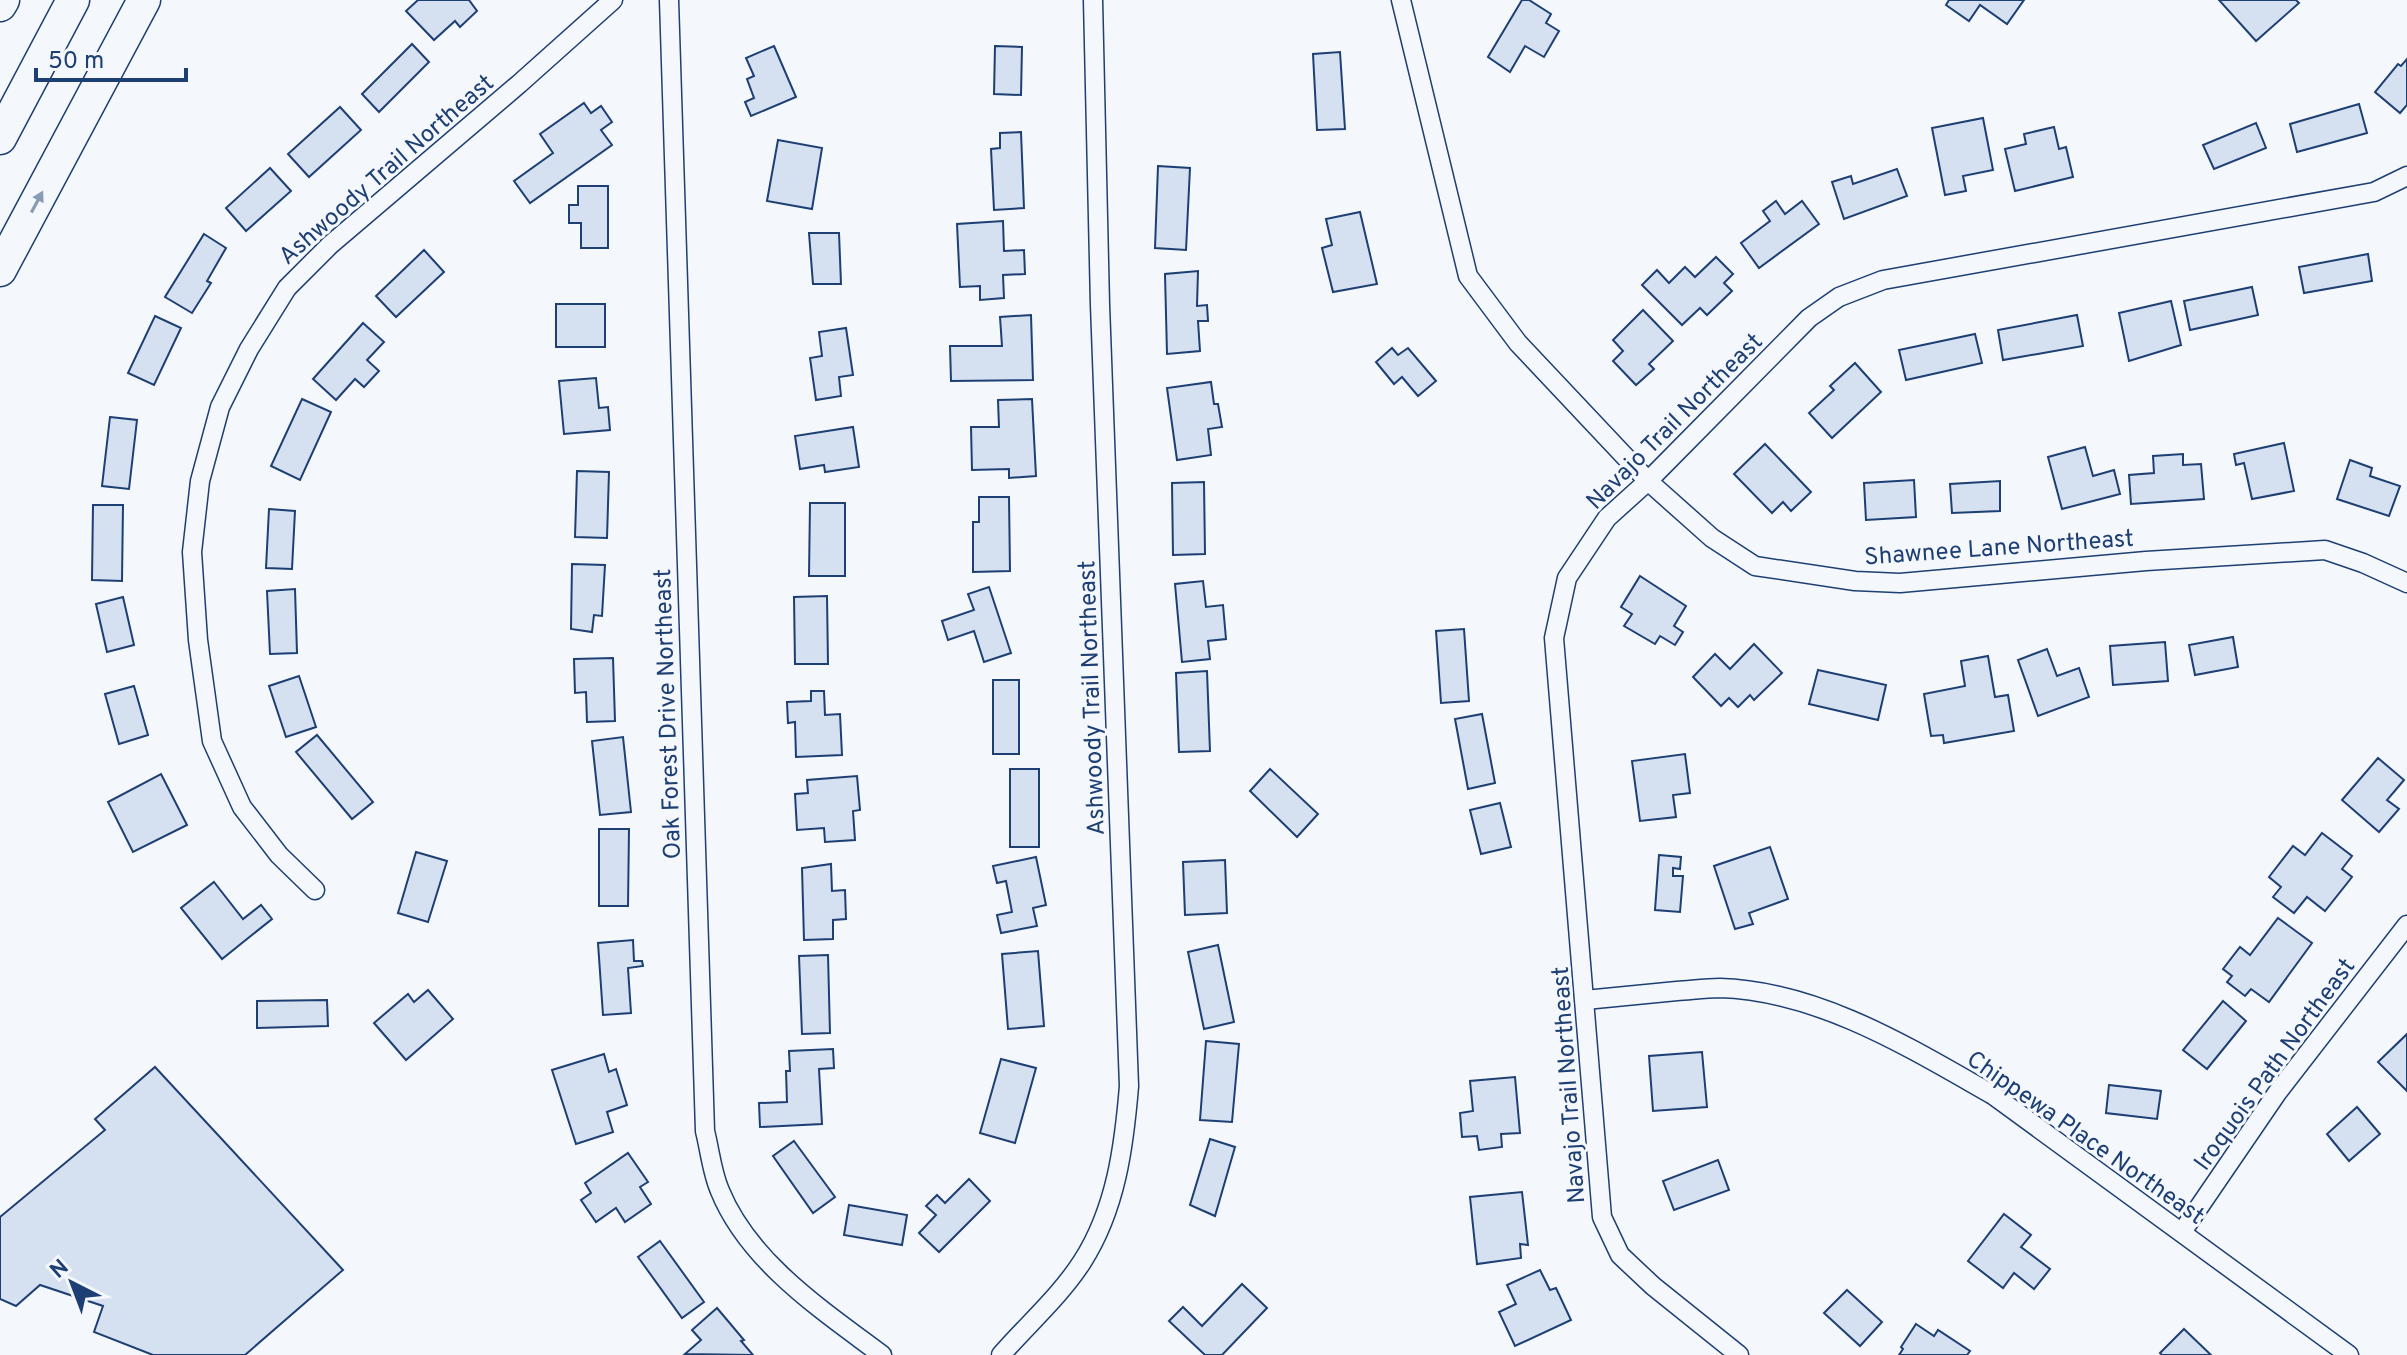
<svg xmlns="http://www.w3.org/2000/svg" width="2407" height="1355" font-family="Overpass,sans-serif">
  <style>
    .building { fill: #d5e0f0; stroke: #1d3f73; stroke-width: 2 }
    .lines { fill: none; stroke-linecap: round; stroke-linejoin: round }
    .street-casing { stroke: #1d3f73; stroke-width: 21 }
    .highway-casing { stroke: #1d3f73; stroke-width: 35 }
    .street { stroke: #f4f7fb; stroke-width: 18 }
    .highway { stroke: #f4f7fb; stroke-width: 32 }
    .oneway { fill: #889bb7 }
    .labels { text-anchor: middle; stroke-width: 6; stroke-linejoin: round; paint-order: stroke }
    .street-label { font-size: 24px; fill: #1d3f73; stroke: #f4f7fb }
  </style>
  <rect width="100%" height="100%" fill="#f4f7fb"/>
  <g class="building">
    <path d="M418,0h51l8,11 -17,16 -5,-6 -21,19 -28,-29z"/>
    <path d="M1522,0h7l22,14 -5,9 13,8 -15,26 -19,-11 -15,26 -22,-15z"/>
    <path d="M1949,0h75l-17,24 -27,-19 -11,16 -23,-16z"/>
    <path d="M2219,0h77l3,3 -43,38z"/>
    <path d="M412,44l17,18 -50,50 -17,-18z"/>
    <path d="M774,46l22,51 -45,19 -6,-14 9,-4 -7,-19 7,-3 -8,-18z"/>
    <path d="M995,46l27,1 -1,48 -27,-1z"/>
    <path d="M1340,52l5,77 -28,1 -4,-76z"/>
    <path d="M2407,59v46l-7,8 -25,-21 23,-28 3,2z"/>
    <path d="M584,103l7,10 10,-7 11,16 -11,8 11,15 -82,58 -16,-22 39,-28 -13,-19z"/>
    <path d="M2359,104l8,29 -70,19 -7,-28z"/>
    <path d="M340,107l21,23 -52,47 -21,-23z"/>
    <path d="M1983,118l10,52 -30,6 3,15 -21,4 -13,-67z"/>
    <path d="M2256,123l10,25 -52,21 -11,-24z"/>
    <path d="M2054,127l5,22 7,-2 7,30 -58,14 -10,-42 21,-5 -2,-10z"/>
    <path d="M1021,132l3,76 -30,2 -3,-61 9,-1v-15z"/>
    <path d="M778,140l44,8 -10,61 -45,-8z"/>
    <path d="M1158,166l32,2 -4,82 -31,-2z"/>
    <path d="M270,168l21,23 -45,40 -20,-23z"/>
    <path d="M1897,169l10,27 -63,23 -12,-37 19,-6 2,8z"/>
    <path d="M578,186h30v62h-27v-25h-12v-18h9z"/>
    <path d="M1776,201l9,13 17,-13 17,23 -60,44 -18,-25 29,-22 -7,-10z"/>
    <path d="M1360,212l17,72 -44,8 -11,-44 10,-3 -6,-26z"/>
    <path d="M1003,221l1,30 20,-1 1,24 -22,1 1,23 -24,2v-14l-20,1 -3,-63z"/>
    <path d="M809,233h30l2,51h-28z"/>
    <path d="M204,234l22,14 -19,33 4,2 -19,30 -27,-16z"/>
    <path d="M424,250l20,22 -48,45 -20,-21z"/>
    <path d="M2368,254l4,27 -68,12 -5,-26z"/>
    <path d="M1716,257l17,17 -9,9 8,8 -25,24 -7,-7 -18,17 -40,-40 15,-15 12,13 16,-16 10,10z"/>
    <path d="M1198,271l-1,35 10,-1 1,16h-10l2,30 -33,3 -2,-80z"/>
    <path d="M2252,287l6,28 -68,15 -6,-29z"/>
    <path d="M2171,301l10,44 -52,16 -10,-48z"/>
    <rect x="556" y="304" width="49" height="43"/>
    <path d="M1643,310l30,31 -24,23 5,5 -18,16 -23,-24 10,-10 -10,-11z"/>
    <path d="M1031,315l2,65 -82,1 -1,-35h52l-2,-29z"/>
    <path d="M2077,315l6,31 -80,14 -5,-30z"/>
    <path d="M155,316l26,12 -27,57 -26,-12z"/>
    <path d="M363,323l21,19 -17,18 12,11 -15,16 -9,-8 -19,21 -23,-21z"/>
    <path d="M846,328l7,47 -14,2 2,19 -25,4 -6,-42 12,-2 -3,-24z"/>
    <path d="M1975,334l7,29 -76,17 -7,-30z"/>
    <path d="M1392,348l6,7 10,-7 28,33 -18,15 -16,-19 -8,7 -18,-22z"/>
    <path d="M1855,363l26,29 -49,46 -23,-25 25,-23 -4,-4z"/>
    <path d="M596,378l3,30 9,-1 2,23 -46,4 -5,-53z"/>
    <path d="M1211,382l3,22h4l4,23 -14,2 3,26 -34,5 -10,-72z"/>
    <path d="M302,399l29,13 -31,68 -29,-14z"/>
    <path d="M1032,399l4,77 -27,2v-9l-37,1 -1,-43h28l-1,-27z"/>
    <path d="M110,417l27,3 -8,69 -27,-3z"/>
    <path d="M853,427l6,40 -34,5 -1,-7 -24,4 -5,-33z"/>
    <path d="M2284,443l10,48 -42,8 -8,-36 -8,2 -2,-11z"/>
    <path d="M1765,444l46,48 -20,19 -8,-9 -11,11 -38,-39z"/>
    <path d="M2085,447l8,29 21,-6 6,24 -58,15 -14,-52z"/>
    <path d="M2183,454v11l18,-1 3,35 -73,5 -2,-29 25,-2 -1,-17z"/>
    <path d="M2350,460l22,8 -2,8 30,10 -11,30 -52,-17z"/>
    <path d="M577,471l32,1 -2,66 -32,-1z"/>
    <path d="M1914,480l2,37 -50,3 -2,-37z"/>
    <path d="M2000,481v30l-48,2 -2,-29z"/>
    <path d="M1204,482l1,72 -32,1 -1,-72z"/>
    <path d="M979,497h30l1,74 -37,1v-50h6z"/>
    <path d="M810,503h35v73h-36z"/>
    <path d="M93,505h30l-1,76 -30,-1z"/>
    <path d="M269,509l26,2 -3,58 -26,-1z"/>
    <path d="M572,564l33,1 -3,51 -8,-1 -2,17 -21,-3z"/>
    <path d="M1640,576l46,30 -12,20 9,6 -8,13 -15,-9 -5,8 -31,-18 8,-12 -11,-7z"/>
    <path d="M1203,581l3,26 17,-2 3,34 -18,2 2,18 -28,3 -7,-78z"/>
    <path d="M989,587l22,66 -27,9 -10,-31 -26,9 -6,-19 32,-11 -6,-16z"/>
    <path d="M295,589l2,64 -27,1 -3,-63z"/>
    <path d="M827,596l1,68h-33l-1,-67z"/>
    <path d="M123,597l11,48 -27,7 -11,-48z"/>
    <path d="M1464,629l5,72 -28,2 -5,-72z"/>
    <path d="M2233,637l5,30 -43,8 -6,-30z"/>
    <path d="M2165,642l3,39 -55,4 -3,-39z"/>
    <path d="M1754,644l28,29 -28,27 -4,-5 -12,12 -9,-9 -8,8 -28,-29 22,-23 15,15z"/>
    <path d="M2047,649l10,27 22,-8 10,29 -51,19 -20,-56z"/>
    <path d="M1988,656l7,41 13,-2 6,36 -70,12 -1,-8 -12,1 -7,-42 41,-8 -4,-25z"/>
    <path d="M613,658l2,63 -28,1 -1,-30 -11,1 -1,-34z"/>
    <path d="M1818,670l68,15 -8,35 -69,-16z"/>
    <path d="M1207,671l3,80 -31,1 -3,-79z"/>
    <path d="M299,676l17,51 -30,10 -17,-51z"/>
    <rect x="993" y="680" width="26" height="74"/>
    <path d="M134,686l14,49 -29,9 -14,-50z"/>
    <path d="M811,691h13l1,24 15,-1 2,41 -46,2 -1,-35 -7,1 -1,-21 24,-1z"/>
    <path d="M1482,714l13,69 -27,6 -13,-70z"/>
    <path d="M317,735l56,67 -21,17 -56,-67z"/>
    <path d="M623,737l8,75 -31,3 -8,-74z"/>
    <path d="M1685,754l5,39 -17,2 3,22 -36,4 -8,-60z"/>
    <path d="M2378,758l26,22 -17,20 12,9 -20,23 -37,-32z"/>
    <rect x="1010" y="769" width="29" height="78"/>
    <path d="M1270,769l48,45 -21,23 -47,-46z"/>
    <path d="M161,774l26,51 -54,27 -25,-50z"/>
    <path d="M857,776l3,34 -7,1 2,29 -30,2 -1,-14 -27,2 -2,-36 13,-1 -1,-13z"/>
    <path d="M1500,803l11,44 -30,7 -11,-44z"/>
    <path d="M599,829h30l-1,77h-29z"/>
    <path d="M2322,833l30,23 -10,13 10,8 -27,34 -18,-14 -13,16 -21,-16 8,-10 -12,-10 24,-31 12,9z"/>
    <path d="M1770,847l18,52 -39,14 4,11 -18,5 -21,-63z"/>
    <path d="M416,852l31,9 -19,61 -30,-9z"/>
    <path d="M1659,855l22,2 -1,12 -7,-1v8h10l-3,36 -25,-2z"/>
    <path d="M1036,857l10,48 -13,3 4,18 -36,7 -4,-18 15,-3 -6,-31 -9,2 -4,-17z"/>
    <path d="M1225,860l2,53 -42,2 -2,-53z"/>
    <path d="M831,864l1,27 13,-1 1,29 -13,1v19l-29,1 -2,-72z"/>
    <path d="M214,882l29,37 18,-14 11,14 -50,40 -41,-51z"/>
    <path d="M2278,918l34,25 -43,59 -18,-13 -6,7 -18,-14 5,-6 -9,-7 17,-22 10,8z"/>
    <path d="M633,940l1,21h8l1,5 -15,2 3,45 -28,2 -5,-72z"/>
    <path d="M1218,945l16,77 -30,7 -16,-77z"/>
    <path d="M1038,951l6,75 -36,3 -6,-75z"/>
    <path d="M828,955l2,78 -28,1 -3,-78z"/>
    <path d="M428,990l25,29 -47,41 -32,-37 34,-29 6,8z"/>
    <path d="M327,1000l1,26 -71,2v-27z"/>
    <path d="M2223,1001l23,20 -39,48 -24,-19z"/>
    <path d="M2407,1034v57l-29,-29z"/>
    <path d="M1206,1041l33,3 -7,78 -32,-2z"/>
    <path d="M833,1049l1,19 -15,1 3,55 -62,3 -1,-24 28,-1 -1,-31h4l-1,-20z"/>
    <path d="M1702,1052l5,55 -54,4 -4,-55z"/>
    <path d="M604,1054l5,18 7,-3 11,36 -20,7 6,20 -37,12 -24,-74z"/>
    <path d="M1001,1059l35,9 -21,75 -35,-10z"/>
    <path d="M155,1067l188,203 -98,85h-92l-59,-23 9,-26 -63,-21 -24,21 -16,-7v-82l105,-87 -10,-11z"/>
    <path d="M1515,1077l5,56 -19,1 1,13 -23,3 -2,-14 -15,1 -2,-24 13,-2 -3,-30z"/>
    <path d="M2109,1085l52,6 -4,28 -51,-6z"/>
    <path d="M2357,1107l23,27 -31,27 -22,-27z"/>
    <path d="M1210,1139l25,8 -20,69 -25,-11z"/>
    <path d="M794,1141l41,56 -22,16 -40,-57z"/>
    <path d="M628,1153l20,29 -8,5 11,17 -26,18 -9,-14 -20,14 -15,-22 10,-7 -6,-10z"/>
    <path d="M1718,1160l11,30 -55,20 -11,-29z"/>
    <path d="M969,1179l21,22 -51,51 -20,-19 17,-18 -10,-9 11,-11 8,8z"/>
    <path d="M1522,1192l6,53 -8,-1 1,14 -44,6 -7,-67z"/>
    <path d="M849,1205l58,10 -5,30 -58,-10z"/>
    <path d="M2004,1214l27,21 -10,12 29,22 -16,20 -20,-16 -11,15 -35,-27z"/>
    <path d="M660,1241l44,61 -22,16 -44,-61z"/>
    <path d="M1540,1270l10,20 6,-2 15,32 -56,26 -16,-34 17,-8 -9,-19z"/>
    <path d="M1242,1284l25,24 -45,47h-17l-36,-34 14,-14 19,19z"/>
    <path d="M1847,1290l35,32 -22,24 -36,-33z"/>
    <path d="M717,1308l27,32 -3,1 12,14 -68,-1 16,-14 -9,-10z"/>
    <path d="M1916,1324l18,12 4,-6 32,21 -3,4h-68l4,-6 -2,-2z"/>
    <path d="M2184,1329l27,26h-49l-2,-2z"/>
  </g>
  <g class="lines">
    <g class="street-casing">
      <g id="street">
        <path d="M669,0l36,1131c5,20 7,42 15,60 29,71 102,119 162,164"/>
        <path d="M1401,0l67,276 50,67 130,138 64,57 43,28 100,15 45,2 246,-22 179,-11 38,13 44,20"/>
        <path d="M315,890l-36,-35 -37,-48 -30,-66 -14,-101 -6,-88 8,-71 20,-74 29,-58 38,-61 43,-43 189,-161 94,-84"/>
        <path d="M1585,1000c31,-3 62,-6 92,-9 15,-1 29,-3 43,-3 99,3 190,60 273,107l356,260"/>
        <path d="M2182,1232l95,-139 130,-168"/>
        <path d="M1001,1355c27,-31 59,-59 81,-93 34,-53 42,-115 47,-176l-29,-781 -7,-305"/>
        <path d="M1739,1355l-86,-69 -33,-31 -18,-38 -48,-579 13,-60 40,-60 41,-37 161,-163 30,-21 44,-17 491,-88 33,-16"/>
      </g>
    </g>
    <g class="highway-casing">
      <g id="highway">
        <path d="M0,5l3,-5"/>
        <path d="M0,138l73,-138"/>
        <path d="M0,270l144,-270"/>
      </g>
    </g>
    <use href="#street" class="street"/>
    <use href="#highway" class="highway"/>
  </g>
  <defs><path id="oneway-solid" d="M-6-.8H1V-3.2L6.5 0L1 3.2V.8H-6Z" transform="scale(2)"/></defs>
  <use class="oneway" href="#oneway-solid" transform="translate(37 202) rotate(-62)"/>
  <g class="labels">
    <g class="street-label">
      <text transform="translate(386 169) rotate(-41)" y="8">Ashwoody Trail Northeast</text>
      <text transform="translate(1674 421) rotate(-45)" y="8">Navajo Trail Northeast</text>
      <text transform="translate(1999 547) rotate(-4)" y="8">Shawnee Lane Northeast</text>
      <text transform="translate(1091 698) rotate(-92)" y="8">Ashwoody Trail Northeast</text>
      <text transform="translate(667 714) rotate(-92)" y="8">Oak Forest Drive Northeast</text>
      <text transform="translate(2274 1064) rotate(-54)" y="8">Iroquois Path Northeast</text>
      <text transform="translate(1568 1085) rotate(-94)" y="8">Navajo Trail Northeast</text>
      <text transform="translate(2086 1137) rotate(35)" y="8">Chippewa Place Northeast</text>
    </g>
  </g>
  <g transform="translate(72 1283) rotate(318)" stroke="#f4f7fb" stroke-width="6" paint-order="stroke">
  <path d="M0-6L14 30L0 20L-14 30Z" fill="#1d3f73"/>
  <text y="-12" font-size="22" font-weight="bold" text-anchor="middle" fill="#1d3f73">N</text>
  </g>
  <path d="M36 68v12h150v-12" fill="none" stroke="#1d3f73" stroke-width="4"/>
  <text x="48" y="68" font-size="24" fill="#1d3f73" stroke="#f4f7fb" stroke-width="6" paint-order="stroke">50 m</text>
</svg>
